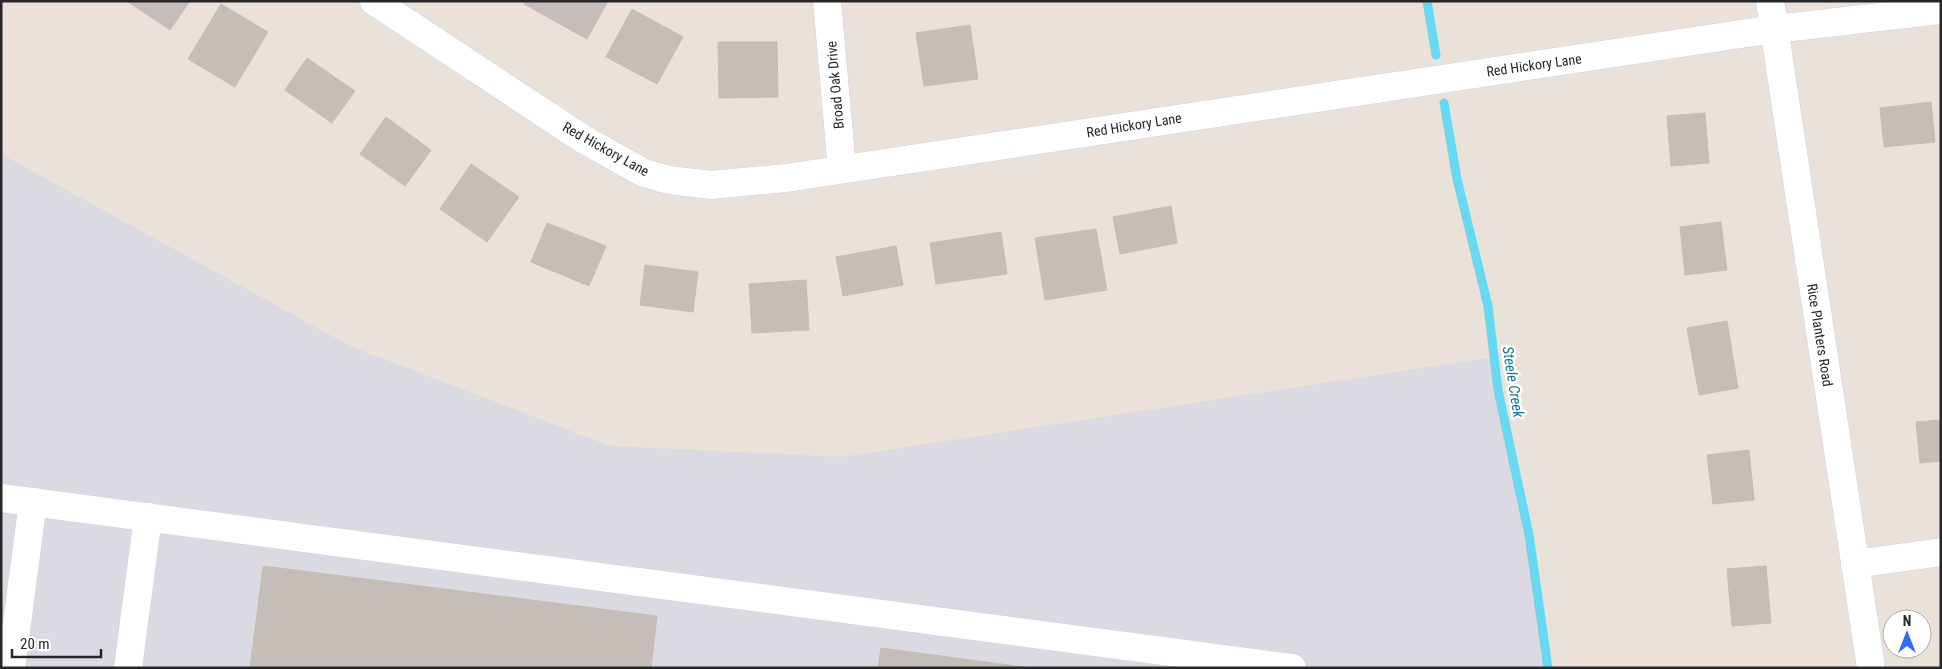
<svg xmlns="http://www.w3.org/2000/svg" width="1942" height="669" font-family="'Roboto Condensed',sans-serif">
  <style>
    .industrial { fill: #dbd9e2 }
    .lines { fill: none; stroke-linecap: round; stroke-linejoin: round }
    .stream { stroke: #67d9f0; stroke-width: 9 }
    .building { fill: #c5beb8; stroke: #c5bdb2 }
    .minor-casing { stroke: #cdd3e1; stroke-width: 29 }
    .minor { stroke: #fff; stroke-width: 28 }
    .labels { text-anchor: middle; stroke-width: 5; stroke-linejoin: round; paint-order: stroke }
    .street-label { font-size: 14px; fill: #272727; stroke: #fff }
    .water-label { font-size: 15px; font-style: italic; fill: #0b7597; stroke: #fff }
  </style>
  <rect width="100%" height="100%" fill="#eae1d8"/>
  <path class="industrial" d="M1,154l349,192 260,100 231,11 653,-100 4,33 31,145 19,133h-1547z"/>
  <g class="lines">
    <g class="stream">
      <path d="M1427,1l9,54"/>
      <path d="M1444,103l13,76 31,127 10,84 31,145 19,133"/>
    </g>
  </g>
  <g class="building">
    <path d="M127,1h63l-20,29z"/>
    <path d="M526,1h82l-21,38 -63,-35z"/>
    <path d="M221,4l47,28 -33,55 -47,-28z"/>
    <path d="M632,9l51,28 -26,47 -51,-27z"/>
    <path d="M970,25l8,54 -54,7 -8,-53z"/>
    <path d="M718,42h59l1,55 -59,1z"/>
    <path d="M307,58l48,33 -23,32 -47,-33z"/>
    <path d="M1931,102l4,40 -51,5 -4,-39z"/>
    <path d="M1705,113l4,50 -38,3 -4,-50z"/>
    <path d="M386,117l45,33 -26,36 -45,-32z"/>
    <path d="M471,164l48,33 -32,45 -47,-33z"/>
    <path d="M1171,206l6,37 -57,11 -7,-37z"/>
    <path d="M1721,222l6,48 -42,5 -5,-48z"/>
    <path d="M547,223l59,23 -17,40 -58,-24z"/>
    <path d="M1096,229l11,61 -62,10 -10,-62z"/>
    <path d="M1001,232l6,42 -71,10 -6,-41z"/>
    <path d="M896,246l7,39 -60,11 -7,-39z"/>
    <path d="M645,265l53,7 -5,40 -53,-7z"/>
    <path d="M806,280l3,50 -57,3 -3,-49z"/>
    <path d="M1727,321l11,67 -39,7 -12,-67z"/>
    <path d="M1941,420v41l-21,2 -4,-41z"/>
    <path d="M1749,450l5,50 -41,4 -6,-49z"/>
    <path d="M263,566l394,50 -6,52h-401z"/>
    <path d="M1766,566l5,57 -39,3 -5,-57z"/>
    <path d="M881,648l150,20h-153z"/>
  </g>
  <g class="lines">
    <g class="minor-casing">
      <g id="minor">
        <path d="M374,1l209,138 61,34 25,7 42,5 75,-7 988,-149 167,-19"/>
        <path d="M827,1l15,168"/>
        <path d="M1770,1l101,667"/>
        <path d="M1,498l1291,170"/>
        <path d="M1855,564l86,-12"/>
        <path d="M11,668l22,-166"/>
        <path d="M128,668l20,-151"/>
      </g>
    </g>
    <use href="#minor" class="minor"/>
  </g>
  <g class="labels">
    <g class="street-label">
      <text transform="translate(1534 65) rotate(-8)" y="5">Red Hickory Lane</text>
      <text transform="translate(835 85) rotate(-95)" y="5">Broad Oak Drive</text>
      <text transform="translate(1134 125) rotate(-9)" y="5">Red Hickory Lane</text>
      <text transform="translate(606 149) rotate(29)" y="5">Red Hickory Lane</text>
      <text transform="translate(1820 335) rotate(81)" y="5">Rice Planters Road</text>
    </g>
    <g class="water-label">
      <text transform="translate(1513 382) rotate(81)" y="5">Steele Creek</text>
    </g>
  </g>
  <rect width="1942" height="669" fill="none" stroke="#272727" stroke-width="5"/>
  <g transform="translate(1907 634)"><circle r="24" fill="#ffffff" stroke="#a9a9a9"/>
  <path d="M0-4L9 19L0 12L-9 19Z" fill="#336cfd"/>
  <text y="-8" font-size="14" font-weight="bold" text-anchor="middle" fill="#272727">N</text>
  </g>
  <path d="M12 649v8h89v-8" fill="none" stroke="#272727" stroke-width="2.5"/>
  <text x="20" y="649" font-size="15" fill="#272727" stroke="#ffffff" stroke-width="4" paint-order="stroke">20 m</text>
</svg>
